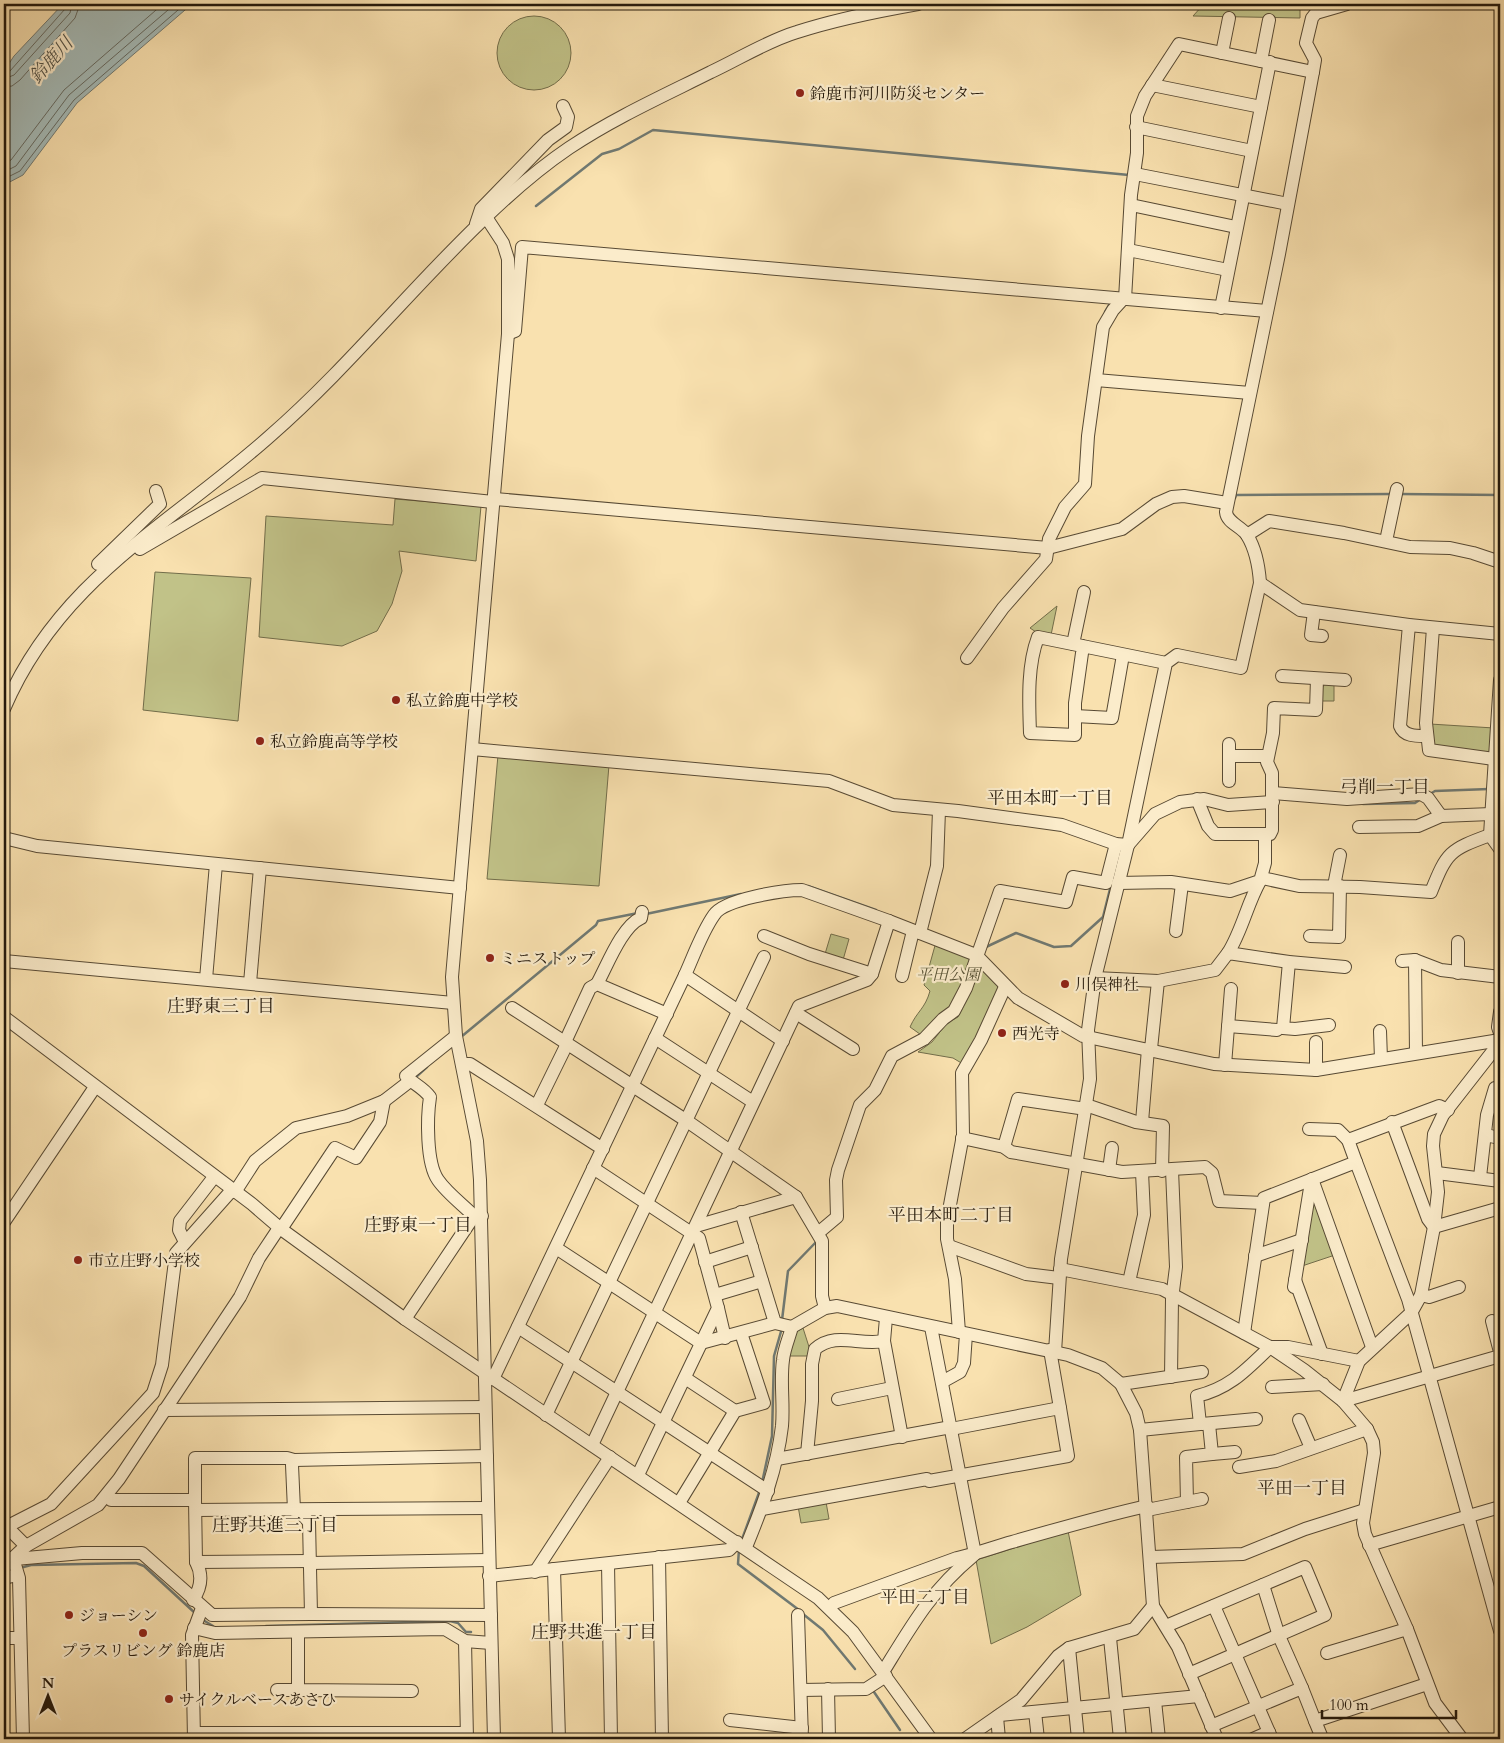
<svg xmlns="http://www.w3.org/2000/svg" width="1504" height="1743" font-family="Cardo,'Noto Serif JP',serif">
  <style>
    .green { fill: #c1c288; stroke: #726d4a }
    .water { fill: #a4bab7; stroke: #707972 }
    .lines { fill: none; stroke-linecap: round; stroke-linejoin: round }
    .shore { stroke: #646961; stroke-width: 1 }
    .stream { stroke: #707972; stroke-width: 2.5 }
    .minor-casing { stroke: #584a34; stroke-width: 14 }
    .minor { stroke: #fbeccb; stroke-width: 12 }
    .poi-dot { fill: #8f2418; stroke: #fbeccb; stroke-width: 2 }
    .labels { text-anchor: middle; stroke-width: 4.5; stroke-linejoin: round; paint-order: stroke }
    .poi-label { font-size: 16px; fill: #23180b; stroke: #fbeccb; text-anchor: start }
    .park-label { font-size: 16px; font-style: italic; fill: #5a5437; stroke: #fbeccb }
    .water-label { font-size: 18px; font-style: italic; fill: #505147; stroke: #fbeccb }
    .neighbourhood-label { font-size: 18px; fill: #23180b; stroke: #fbeccb }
  </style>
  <rect width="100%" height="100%" fill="#f9e1af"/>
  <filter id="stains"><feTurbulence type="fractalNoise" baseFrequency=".004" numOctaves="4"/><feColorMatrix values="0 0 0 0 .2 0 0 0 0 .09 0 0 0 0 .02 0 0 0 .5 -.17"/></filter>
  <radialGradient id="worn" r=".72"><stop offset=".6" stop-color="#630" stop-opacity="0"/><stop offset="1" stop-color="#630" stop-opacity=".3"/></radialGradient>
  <g class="green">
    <path d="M1203,5l97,2v11l-107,-2z"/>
    <circle cx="534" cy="53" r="37"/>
    <path d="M395,499l86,7 -5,55 -77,-10 3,20 -10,33 -15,27 -35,15 -83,-9 7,-121 127,9z"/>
    <path d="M155,572l96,6 -13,143 -95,-11z"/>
    <path d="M1057,606l-6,29 -15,-3 -6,-4z"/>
    <path d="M1325,684h9v17h-13v-12z"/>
    <path d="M1430,724l64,4 -4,26 -59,-9z"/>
    <path d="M498,755l111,10 -10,121 -112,-7z"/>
    <path d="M831,934l18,5 -6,21 -18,-6z"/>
    <path d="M936,942l35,14 -18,53 -29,28 -14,-10c7,-16 15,-18 20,-36l-6,-6z"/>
    <path d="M980,967l20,20 -37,77 -10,-6 -35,-6 14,-10 15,-19 11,-6 17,-35z"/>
    <path d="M1316,1202l19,53 -33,11 10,-63z"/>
    <path d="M803,1328l7,22 -2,6h-20l6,-23z"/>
    <path d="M826,1502l3,17 -28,4 -3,-17z"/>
    <path d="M1068,1531l13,64 -54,32 -36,17 -15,-84z"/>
  </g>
  <path class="water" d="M63,4h129l-115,99 -54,72 -19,10v-114l10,-15z"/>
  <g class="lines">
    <g class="shore">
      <path d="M4,73l6,-2 55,-62 1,-5"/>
      <path d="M4,79l10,-4 56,-62 2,-9"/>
      <path d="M4,87l8,-1 8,-6 55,-62 5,-14"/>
      <path d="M4,164l7,-4 53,-70 99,-86"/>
      <path d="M4,172l12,-6 53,-71 106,-91"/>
      <path d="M4,179l16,-8 54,-71 111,-96"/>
    </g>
    <g class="stream">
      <path d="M536,206l66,-52 17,-5 34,-19 476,45"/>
      <path d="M1105,312l6,-10"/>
      <path d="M1400,494l100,1"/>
      <path d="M1235,498l1,-3 156,-1"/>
      <path d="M1430,794l5,-3 54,-2"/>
      <path d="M1363,804l52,-1 6,-4"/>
      <path d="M808,886l68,24"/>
      <path d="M646,914l95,-20"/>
      <path d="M986,947l30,-14 38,14 17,-1 32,-29 8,-32"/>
      <path d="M461,1037l135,-112 2,-4 40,-8"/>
      <path d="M417,1076l10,-9"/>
      <path d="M782,1320l6,-49 29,-30"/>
      <path d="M762,1483l10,-47 2,-80 8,-28"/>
      <path d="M741,1542l19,-52"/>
      <path d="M739,1549l-1,15 61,46"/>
      <path d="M20,1568l11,-3 105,-2 8,3 51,47"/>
      <path d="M4,1571l8,-2"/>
      <path d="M803,1614l20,16 32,39"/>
      <path d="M203,1620l10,6"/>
      <path d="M266,1626l184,-5 8,2 8,9h5"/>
      <path d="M874,1692l26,38"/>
    </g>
    <g class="minor-casing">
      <g id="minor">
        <path d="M1222,53l7,-35"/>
        <path d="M1261,61l8,-41"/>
        <path d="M1152,85l109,22"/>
        <path d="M1136,127l116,24"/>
        <path d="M1135,174l153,30"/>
        <path d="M1131,205l105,22"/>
        <path d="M486,217l17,26 5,16v75l-56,643 4,59 21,105 3,39 14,559"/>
        <path d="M476,224l5,-15 67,-69 18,-13 2,-10 -5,-11"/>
        <path d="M1128,250l100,20"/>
        <path d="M1125,299l6,-104 6,-42v-37l8,-20 34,-52 134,28"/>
        <path d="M1221,308l49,-246"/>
        <path d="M510,333l5,-2 7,-84 745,64"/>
        <path d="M1096,380l154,13"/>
        <path d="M495,499l553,49 74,-19 34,-25 16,-7 12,-1 43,7"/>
        <path d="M1247,535l22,-14 75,12 66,14 40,1 23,5 27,9"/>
        <path d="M1386,541l11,-52"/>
        <path d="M140,549l122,-71 231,24"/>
        <path d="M98,564l62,-60 -4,-13"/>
        <path d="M1260,583l40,27 109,15 91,9"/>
        <path d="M1314,612l-3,23 11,1"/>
        <path d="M1409,625l-9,101c4,11 18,10 27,10"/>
        <path d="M1433,628l-7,95 3,27 65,9"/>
        <path d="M1073,644l11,-52"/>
        <path d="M1083,646l-8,57v32l-45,-2c-1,-31 -3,-67 8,-96l128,26"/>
        <path d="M967,658l36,-50 43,-49 3,-20 16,-32 20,-23 3,-48 15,-109 10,-17 10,-11"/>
        <path d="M1282,676l63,4"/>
        <path d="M1500,680l-10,155 10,14"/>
        <path d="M4,709c55,-130 166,-184 266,-273 78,-68 142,-149 217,-220 25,-24 54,-49 82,-68 45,-30 94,-52 142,-76 28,-13 56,-31 86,-40 40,-13 81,-21 121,-28"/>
        <path d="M1075,716l37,2 11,-63"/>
        <path d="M1229,744v37"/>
        <path d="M472,749l357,32 64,24 65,6 104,14 54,19 12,1"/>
        <path d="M1229,756h38"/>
        <path d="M1273,793l74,6 74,-5 7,4 13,18 50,-2"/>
        <path d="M1197,799l11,27 7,8h50"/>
        <path d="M1359,827l59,-1 23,-10"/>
        <path d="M4,838l33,8 423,42"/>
        <path d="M1128,845l27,-31 25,-12 24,-3 24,6 45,-3"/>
        <path d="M1262,878l37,8 61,1 71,5c16,-40 18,-42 59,-57"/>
        <path d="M1118,883l53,-1 59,9 30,-10 5,-18v-29h5l2,-4v-57l-5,-11 6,-29 1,-25 42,2 1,-31"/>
        <path d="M1334,886l6,-31"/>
        <path d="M1176,931l6,-47"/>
        <path d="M920,933l17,-67 2,-56"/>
        <path d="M764,936l45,18 63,20"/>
        <path d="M1310,936l29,1 1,-51"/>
        <path d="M1458,942v31"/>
        <path d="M1228,953c14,-22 19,-49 32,-72"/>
        <path d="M1415,960l1,93"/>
        <path d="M4,961l449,42"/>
        <path d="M1402,961l13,-1 26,10 59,7"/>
        <path d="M1289,962l-6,66 12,1 34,-4"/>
        <path d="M685,975c9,-20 17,-43 29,-60 10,-16 70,-25 88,-25l87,31"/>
        <path d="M902,976l11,-45"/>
        <path d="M1095,978l63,3 57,-11 13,-17 61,9 56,5"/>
        <path d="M206,979l10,-115"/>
        <path d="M250,983l10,-115"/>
        <path d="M597,984c10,-18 25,-58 44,-66l1,-6"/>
        <path d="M512,1008l175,113 109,76 26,44v55l3,12"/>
        <path d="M1500,1012l-2,15 2,6"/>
        <path d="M796,1013l57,36"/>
        <path d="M4,1017l248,187 29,25 124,90 413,279 35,34 78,107"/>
        <path d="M1228,1026l49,4"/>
        <path d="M1380,1031l1,28"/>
        <path d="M456,1036l-50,40c7,8 17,11 24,21 -3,20 -4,66 8,83 9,13 25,25 36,36"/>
        <path d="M655,1038l98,64"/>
        <path d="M565,1042l25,-54 7,-4 70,30"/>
        <path d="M1151,1049l7,-68"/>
        <path d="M462,1064h8l133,85"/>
        <path d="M1225,1065l6,-76"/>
        <path d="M1316,1070v-28"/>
        <path d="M537,1105l30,-61"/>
        <path d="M1086,1105l50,17 27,4 -1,45"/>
        <path d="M1142,1122l6,-73"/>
        <path d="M1392,1122l36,97 6,8"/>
        <path d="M1309,1129l29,1 10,10"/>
        <path d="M1485,1135l15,3"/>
        <path d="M962,1138l42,9 7,5 111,20 83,-5 7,6 7,28 44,2"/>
        <path d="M1004,1147l14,-48 68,10"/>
        <path d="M1356,1162l52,137 92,332"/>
        <path d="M593,1168l106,70 19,70 -80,167"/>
        <path d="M1109,1170l3,-22"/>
        <path d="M1437,1173l63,8"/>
        <path d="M1480,1177l7,-62 8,-27"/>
        <path d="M1312,1179l60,168"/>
        <path d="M235,1192l20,-31 41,-33 51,-12 37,-15 26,-20"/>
        <path d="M741,1212l34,111"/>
        <path d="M4,1222l91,-135"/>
        <path d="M696,1226l100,-29"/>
        <path d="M1434,1227l66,-19"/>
        <path d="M281,1229l54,-81 21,10 24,-36 4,-21"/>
        <path d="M818,1233l19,-16 -1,-37 2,-10 22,-65 15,-15 17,-34 32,-17 19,-20 11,-8 12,-23 34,-97 66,11 7,-25 33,6 10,-39"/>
        <path d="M185,1242l-6,-12 1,-9 34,-44"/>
        <path d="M949,1246l77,28 33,4"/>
        <path d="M556,1248l145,95 74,-20 17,4"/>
        <path d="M1255,1256l47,-16"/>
        <path d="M705,1262l47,-15"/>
        <path d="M1060,1269l102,20 108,58 34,23 39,31 24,28 6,13 1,11 -11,70 2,11 42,95 28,74 27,36"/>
        <path d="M1295,1280l27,74"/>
        <path d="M1129,1282l15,-67 -2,-43"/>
        <path d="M1294,1287l17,-105"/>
        <path d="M715,1295l47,-14"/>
        <path d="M1421,1295l8,2 30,-10"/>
        <path d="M718,1308l7,30"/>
        <path d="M886,1318l-2,23 18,96"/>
        <path d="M405,1319l69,-103h8"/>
        <path d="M1492,1321l8,31"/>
        <path d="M518,1327l250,164"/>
        <path d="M931,1327l44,227"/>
        <path d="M959,1332l-4,-53 -8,-40v-18l16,-86 -1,-62 19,-33 24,-53"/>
        <path d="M1244,1333l20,-135 92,-36 -8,-22 91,-34 9,4"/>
        <path d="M1050,1350l10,58"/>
        <path d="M1055,1352l6,-93 29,-180 -2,-49 7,-52 33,-133 38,-182 11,-8 64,13 19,-85c-1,-15 -5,-35 -13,-48 -6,-9 -20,-12 -21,-23l53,-258 34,-182 2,-12 -9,-17 6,-25 4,-5 31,-9"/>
        <path d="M1171,1377l1,-78 4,-32 -4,-97"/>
        <path d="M685,1378l50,33"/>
        <path d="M493,1379l192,-404 98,66"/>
        <path d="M942,1382l18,-10 4,-9 2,-29"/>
        <path d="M1121,1384l81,-12"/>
        <path d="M1272,1387l51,-3"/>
        <path d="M838,1399l54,-11"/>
        <path d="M1343,1401l16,-40 52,-48 10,-18 13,-68 4,-35 -5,-46 1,-12 9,-19 57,-73"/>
        <path d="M1343,1401l157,-45"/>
        <path d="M164,1410l321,-3"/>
        <path d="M546,1415l218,-458"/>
        <path d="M1299,1420l12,28"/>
        <path d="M1202,1424l54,-5"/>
        <path d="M1140,1430l60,-6 -3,-28c33,-8 49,-26 73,-49h18l71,14"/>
        <path d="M592,1445l207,-439 68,-26 5,-6 17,-53 87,34 42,43 65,38 131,28 102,6 184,-30"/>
        <path d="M807,1454l5,-53v-37l3,-15c21,-18 44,-3 69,-8"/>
        <path d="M1212,1454l23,-2"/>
        <path d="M777,1459l174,-32"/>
        <path d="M294,1460l193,-4"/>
        <path d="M1239,1467l37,-6 91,-32"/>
        <path d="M111,1500h84l1,62c7,13 5,26 -3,38"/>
        <path d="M195,1500v-42h92l7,2 -2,5 2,45"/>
        <path d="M1187,1502l15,-3"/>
        <path d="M679,1503l56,-92 29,-8 -23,-70"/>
        <path d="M762,1509l165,-30 2,2 139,-25 -8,-48 -109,21"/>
        <path d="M196,1510l291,-2"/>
        <path d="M1147,1510l40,-8 -1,-45 26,-3 -3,-30"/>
        <path d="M7,1527l19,19"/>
        <path d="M4,1528l47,-24 102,-111 9,-28 14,-112 56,-63"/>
        <path d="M1369,1545l131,-38"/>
        <path d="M746,1547c16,-39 31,-78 36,-121 2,-22 -2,-44 1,-66 1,-11 6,-22 9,-33l33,-19 12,-2 231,49 34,13 19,16 15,29 4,17 13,176 25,41 39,92"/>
        <path d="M659,1557l3,182"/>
        <path d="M1151,1557l92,-3 62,-25 60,-19"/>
        <path d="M13,1558l13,-12 72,-41 21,-26 121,-182 19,-39 20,-30"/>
        <path d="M13,1558l6,20 4,161"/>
        <path d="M4,1560l78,-7h60l70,62 99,-1 -2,-92 -11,-12"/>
        <path d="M196,1562l114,-1"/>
        <path d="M310,1563l178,-3"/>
        <path d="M608,1564l3,175"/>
        <path d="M554,1569l5,170"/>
        <path d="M535,1572l75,-115"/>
        <path d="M489,1576l240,-26 8,-8"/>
        <path d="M4,1578l13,-3"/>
        <path d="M1263,1585l16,51 23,52"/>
        <path d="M1214,1606l58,133"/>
        <path d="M830,1608l4,-5 123,-45c19,-4 37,-11 55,-16 45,-13 90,-26 135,-36"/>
        <path d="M311,1614l180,1"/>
        <path d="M798,1615l4,124"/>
        <path d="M1166,1626l139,-59 20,48 -136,59"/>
        <path d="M194,1628l21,5 230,-4 20,12 26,2"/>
        <path d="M298,1632v58l114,1"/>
        <path d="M4,1638h16"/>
        <path d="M1110,1638l10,101"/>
        <path d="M465,1641l2,98"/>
        <path d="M1069,1648l9,91"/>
        <path d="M1327,1653l80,-24"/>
        <path d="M883,1672c29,-47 47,-80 90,-116"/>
        <path d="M828,1689l1,50"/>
        <path d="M277,1690h21"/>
        <path d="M801,1690l65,-1 20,-13"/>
        <path d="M1155,1701l4,38"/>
        <path d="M1035,1712l3,27"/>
        <path d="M1000,1715l199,-19"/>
        <path d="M997,1717l2,22"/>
        <path d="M730,1720l72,8"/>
        <path d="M1315,1721l7,17 -6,1"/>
        <path d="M1211,1726l91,-38 13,33 112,-37"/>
        <path d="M194,1733h272"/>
        <path d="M194,1739l-2,-104 10,-27"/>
        <path d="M965,1739l56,-39 37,-44 11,-8 65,-19 19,-23"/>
        <path d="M1253,1739l16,-7"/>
      </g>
    </g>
    <use href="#minor" class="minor"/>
  </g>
  <g class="poi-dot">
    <circle cx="800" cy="93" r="5"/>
    <circle cx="396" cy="700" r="5"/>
    <circle cx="260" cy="741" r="5"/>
    <circle cx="490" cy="958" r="5"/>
    <circle cx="1065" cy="984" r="5"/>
    <circle cx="1002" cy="1033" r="5"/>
    <circle cx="78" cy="1260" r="5"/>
    <circle cx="69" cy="1615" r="5"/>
    <circle cx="143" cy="1633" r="5"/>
    <circle cx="169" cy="1699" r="5"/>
  </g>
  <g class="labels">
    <g class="poi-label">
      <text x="810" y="99">鈴鹿市河川防災センター</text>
      <text x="406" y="706">私立鈴鹿中学校</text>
      <text x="270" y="747">私立鈴鹿高等学校</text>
      <text x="500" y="964">ミニストップ</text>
      <text x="1075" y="990">川俣神社</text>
      <text x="1012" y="1039">西光寺</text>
      <text x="88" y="1266">市立庄野小学校</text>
      <text x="79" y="1621">ジョーシン</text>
      <text x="143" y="1656" text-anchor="middle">プラスリビング 鈴鹿店</text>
      <text x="179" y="1705">サイクルベースあさひ</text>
    </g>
    <g class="park-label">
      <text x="948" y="980">平田公園</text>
    </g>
    <g class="water-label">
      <text transform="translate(51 60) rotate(-48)" y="6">鈴鹿川</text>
    </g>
    <g class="neighbourhood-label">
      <text x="1385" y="793">弓削一丁目</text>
      <text x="1050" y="804">平田本町一丁目</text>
      <text x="221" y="1012">庄野東三丁目</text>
      <text x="951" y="1221">平田本町二丁目</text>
      <text x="418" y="1231">庄野東一丁目</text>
      <text x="1302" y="1494">平田一丁目</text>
      <text x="275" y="1531">庄野共進三丁目</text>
      <text x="925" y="1603">平田二丁目</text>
      <text x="594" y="1638">庄野共進一丁目</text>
    </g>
  </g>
  <rect width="1504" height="1743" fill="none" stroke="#f9e1af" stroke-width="20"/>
  <rect x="5" y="5" width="1494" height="1733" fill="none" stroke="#23180b" stroke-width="2.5"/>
  <rect x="10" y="10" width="1484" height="1723" fill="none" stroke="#23180b"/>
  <g transform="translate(48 1696)" stroke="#fbeccb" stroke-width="4" paint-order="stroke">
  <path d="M0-4L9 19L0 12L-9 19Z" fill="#23180b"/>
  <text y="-8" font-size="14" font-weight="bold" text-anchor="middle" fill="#23180b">N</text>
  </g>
  <path d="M1322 1710v8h134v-8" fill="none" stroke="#23180b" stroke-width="2.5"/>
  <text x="1329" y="1710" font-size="15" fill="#23180b" stroke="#fbeccb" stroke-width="4" paint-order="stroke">100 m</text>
  <rect width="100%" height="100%" filter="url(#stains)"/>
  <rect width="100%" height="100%" fill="url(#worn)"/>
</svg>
